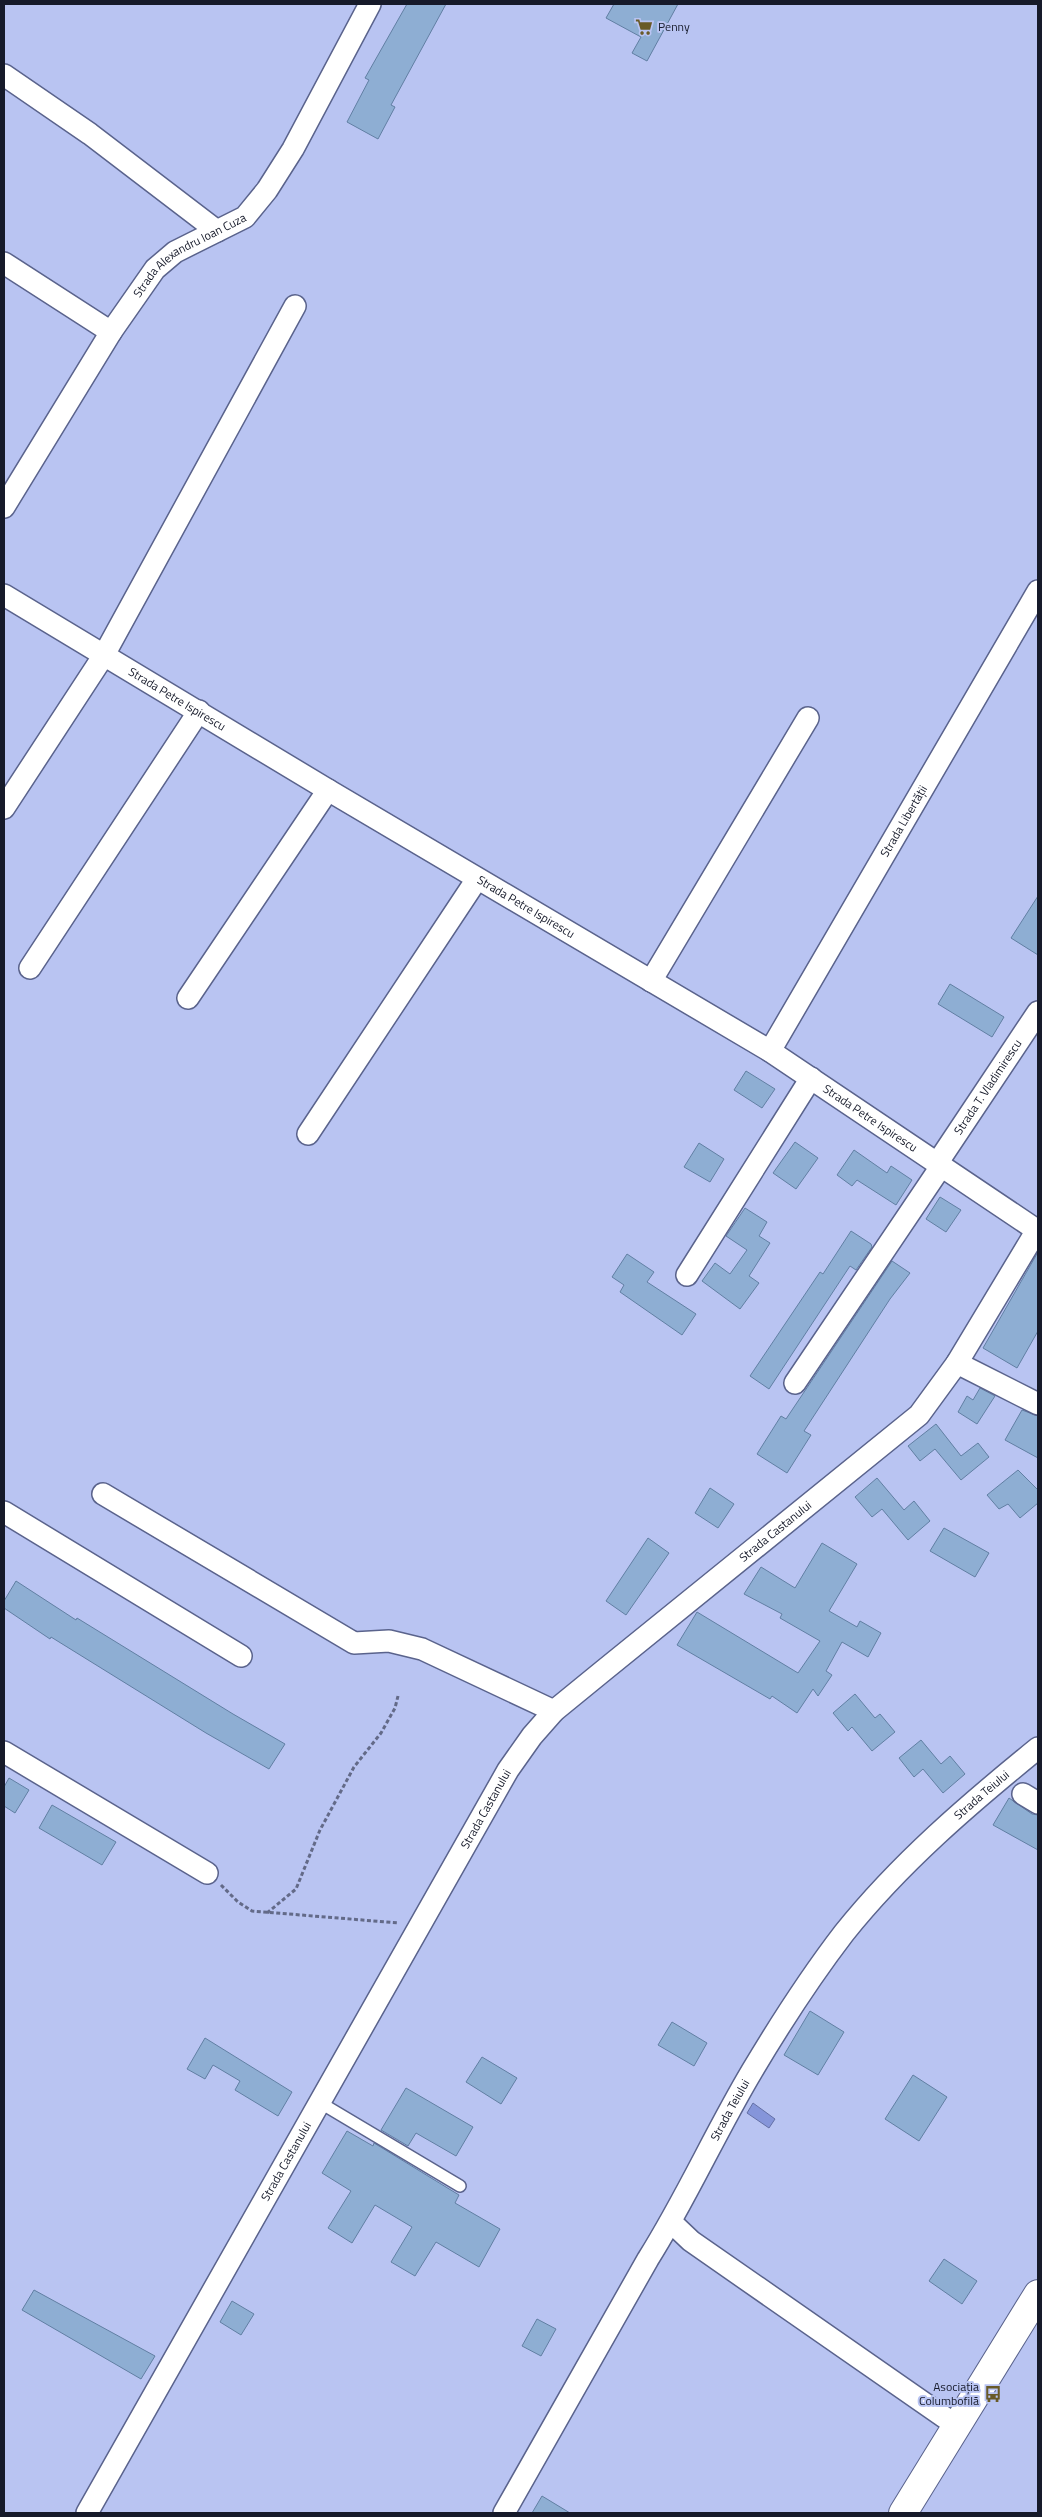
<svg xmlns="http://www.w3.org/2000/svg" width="1042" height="2517" font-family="'Titillium Web',sans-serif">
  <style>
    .water { fill: #8595da; stroke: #6470a5 }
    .building { fill: #8eaed3; stroke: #617fa3 }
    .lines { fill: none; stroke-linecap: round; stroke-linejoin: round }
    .service-casing { stroke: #5a638c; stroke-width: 14 }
    .minor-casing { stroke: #5a638c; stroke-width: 24 }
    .secondary-casing { stroke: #5a638c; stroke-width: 30 }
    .path { stroke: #636a88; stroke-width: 3; stroke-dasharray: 4 2.5; stroke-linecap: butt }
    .service { stroke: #fff; stroke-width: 11 }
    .minor { stroke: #fff; stroke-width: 21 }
    .secondary { stroke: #fff; stroke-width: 28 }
    .labels { text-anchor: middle; stroke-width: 4; stroke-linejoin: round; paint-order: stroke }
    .poi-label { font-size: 12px; fill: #161a2a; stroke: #b9c4f2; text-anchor: start }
    .street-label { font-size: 12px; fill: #161a2a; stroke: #b9c4f2 }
  </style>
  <rect width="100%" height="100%" fill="#b9c4f2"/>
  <path class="water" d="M753,2103l22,16 -6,9 -22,-15z"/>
  <g class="building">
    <path d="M407,4h39l-55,101 4,2 -17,32 -31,-17 22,-42 -4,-2z"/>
    <path d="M614,4h64l-31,57 -15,-8 9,-16 -35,-19z"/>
    <path d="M1038,896v59l-27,-17z"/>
    <path d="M950,984l54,33 -12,20 -54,-33z"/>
    <path d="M746,1071l29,18 -13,19 -28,-18z"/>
    <path d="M795,1142l23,16 -22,31 -23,-16z"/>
    <path d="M699,1143l25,16 -14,23 -26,-15z"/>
    <path d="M854,1150l33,23 4,-7 21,14 -16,25 -39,-25 -5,6 -15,-11z"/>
    <path d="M940,1197l21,13 -15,22 -20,-13z"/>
    <path d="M745,1208l22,14 -8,14 11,7 -21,33 10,7 -19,26 -38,-28 13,-18 15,11 17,-24 -21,-14z"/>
    <path d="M851,1231l20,13 1,3 -16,23 -6,-4 -81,123 -19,-13 70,-104 3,2z"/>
    <path d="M1038,1252v79l-21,37 -34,-20z"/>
    <path d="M627,1254l27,18 -7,10 49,32 -14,21 -62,-43 4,-7 -12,-8z"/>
    <path d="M892,1261l18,12 -20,26 -86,132 7,4 -24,38 -30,-19 24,-38 5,3z"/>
    <path d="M980,1388l15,8 -18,28 -19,-12 9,-16 6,4z"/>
    <path d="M1022,1410l16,6v42l-33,-18z"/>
    <path d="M936,1424l25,32 17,-13 11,14 -28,23 -26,-31 -15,12 -12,-15z"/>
    <path d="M1018,1470l20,20v13l-18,15 -12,-14 -9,5 -12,-14z"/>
    <path d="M877,1478l27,32 10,-9 16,20 -22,19 -26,-31 -10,8 -17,-20z"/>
    <path d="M710,1488l24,16 -16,24 -23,-15z"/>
    <path d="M944,1528l45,25 -14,24 -45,-26z"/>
    <path d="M648,1538l21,15 -43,62 -20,-14z"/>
    <path d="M822,1543l35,21 -28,47 28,16 3,-6 21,12 -13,24 -26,-15 -16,29 6,4 -14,21 -5,-7 -16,24 -25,-17 -2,3 -93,-54 20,-33 101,61 22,-32 -40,-23 2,-4 -38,-20 17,-27 34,21z"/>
    <path d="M16,1581l60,39 1,-2 156,96 52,30 -16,25 -63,-36 -155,-96 -1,2 -46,-31v-7z"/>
    <path d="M855,1694l20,24 5,-4 15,18 -23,19 -20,-24 -4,4 -15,-18z"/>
    <path d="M921,1740l20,24 9,-8 15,18 -22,19 -20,-24 -9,8 -15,-19z"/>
    <path d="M9,1778l20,12 -14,23 -11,-7v-19z"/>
    <path d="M1009,1798l23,16 6,1v35l-45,-25z"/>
    <path d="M52,1805l64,37 -14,23 -63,-37z"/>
    <path d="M810,2011l34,21 -26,43 -34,-20z"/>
    <path d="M672,2022l35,21 -13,23 -36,-21z"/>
    <path d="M205,2038l87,54 -14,24 -43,-26 5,-9 -27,-16 -8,14 -18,-10z"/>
    <path d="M482,2057l35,21 -16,26 -35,-22z"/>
    <path d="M913,2075l34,22 -28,44 -34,-22z"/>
    <path d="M406,2088l67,39 -17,29 -40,-23 -8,13 -27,-16z"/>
    <path d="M347,2131l26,15 1,-3 85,52 -4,8 45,26 -21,38 -43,-25 -21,34 -24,-14 21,-35 -37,-22 -23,38 -24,-15 23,-37 -29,-18z"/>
    <path d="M944,2259l33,22 -15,23 -33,-23z"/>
    <path d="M34,2290l121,66 -14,23 -119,-69z"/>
    <path d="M232,2301l22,13 -13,21 -21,-13z"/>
    <path d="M537,2319l19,10 -15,27 -19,-10z"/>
    <path d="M542,2496l28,17h-38z"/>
  </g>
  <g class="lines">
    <g class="service-casing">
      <path id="service" d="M319,2102l141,84"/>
    </g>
    <g class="minor-casing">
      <g id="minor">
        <path d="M4,75l86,59 127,97"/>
        <path d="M4,263l107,69"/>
        <path id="s1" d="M4,507l107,-175 44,-63 20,-17 70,-35 22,-27 26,-41 77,-145"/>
        <path id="s2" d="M4,595l324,195 442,261 268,180"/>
        <path d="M4,808l100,-153 191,-349"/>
        <path d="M30,968l169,-257"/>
        <path d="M651,981l157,-263"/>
        <path d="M188,998l140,-208"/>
        <path id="s3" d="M770,1051l268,-460"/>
        <path d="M308,1134l169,-255"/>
        <path id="s4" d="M938,1162l100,-150"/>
        <path d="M687,1275l124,-197"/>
        <path d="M957,1363l81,41"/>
        <path d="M795,1383l147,-218"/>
        <path d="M103,1494l251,149 35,-2 33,8 132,62"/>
        <path d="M4,1512l237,144"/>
        <path d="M4,1752l203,121"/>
        <path d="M1023,1794l15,9"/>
        <path d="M671,2222l20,19 266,185"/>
        <path id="s5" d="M87,2513l421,-743 24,-34 22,-25 49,-40 316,-256 38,-52 80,-133"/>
        <path id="s6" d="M504,2513l144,-254c38,-60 67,-126 104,-188 28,-47 59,-95 92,-138 56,-70 125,-129 194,-185"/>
      </g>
    </g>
    <g class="secondary-casing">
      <path id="secondary" d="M903,2513l135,-219"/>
    </g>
    <g class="path">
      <path d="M221,1885l17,17 14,9 147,12"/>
      <path d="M267,1913l29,-24 24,-59 34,-63 27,-34 14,-25 3,-12"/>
    </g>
    <use href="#service" class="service"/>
    <use href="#minor" class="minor"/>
    <use href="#secondary" class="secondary"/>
  </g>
  <defs>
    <g id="supermarket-bare" transform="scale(1.35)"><path d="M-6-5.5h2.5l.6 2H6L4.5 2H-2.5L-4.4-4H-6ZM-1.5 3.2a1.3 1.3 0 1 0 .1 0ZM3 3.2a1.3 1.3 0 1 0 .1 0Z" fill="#695a27" stroke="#b9c4f2" stroke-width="2.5" paint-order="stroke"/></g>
    <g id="bus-bare" transform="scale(1.35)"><path d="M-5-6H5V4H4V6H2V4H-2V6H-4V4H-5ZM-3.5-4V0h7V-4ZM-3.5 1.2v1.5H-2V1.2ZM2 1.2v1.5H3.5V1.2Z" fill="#695a27" stroke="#b9c4f2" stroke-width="2.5" paint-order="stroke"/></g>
  </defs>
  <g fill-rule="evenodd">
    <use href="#supermarket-bare" x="644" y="27"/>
    <use href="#bus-bare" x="993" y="2394"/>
  </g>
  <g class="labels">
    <g class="poi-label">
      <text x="658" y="31">Penny</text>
      <text x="979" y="2391" text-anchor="end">Asociația<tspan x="979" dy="14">Columbofilă</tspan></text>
    </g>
    <g class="street-label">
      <text dy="4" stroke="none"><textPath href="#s1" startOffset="318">Strada Alexandru Ioan Cuza</textPath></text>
      <text dy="4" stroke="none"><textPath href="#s2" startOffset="202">Strada Petre Ispirescu</textPath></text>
      <text dy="4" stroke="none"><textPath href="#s3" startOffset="266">Strada Libertății</textPath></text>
      <text dy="4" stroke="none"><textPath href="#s2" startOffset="608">Strada Petre Ispirescu</textPath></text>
      <text dy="4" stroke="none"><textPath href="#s4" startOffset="90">Strada T. Vladimirescu</textPath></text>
      <text dy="4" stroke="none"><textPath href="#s2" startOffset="1012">Strada Petre Ispirescu</textPath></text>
      <text dy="4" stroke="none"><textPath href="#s5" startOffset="1214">Strada Castanului</textPath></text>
      <text dy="4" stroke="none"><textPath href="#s6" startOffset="868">Strada Teiului</textPath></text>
      <text dy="4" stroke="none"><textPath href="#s5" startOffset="809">Strada Castanului</textPath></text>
      <text dy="4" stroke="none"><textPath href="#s6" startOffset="462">Strada Teiului</textPath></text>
      <text dy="4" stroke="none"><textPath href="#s5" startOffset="404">Strada Castanului</textPath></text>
    </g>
  </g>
  <rect width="1042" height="2517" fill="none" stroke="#161a2a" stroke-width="10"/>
</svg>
